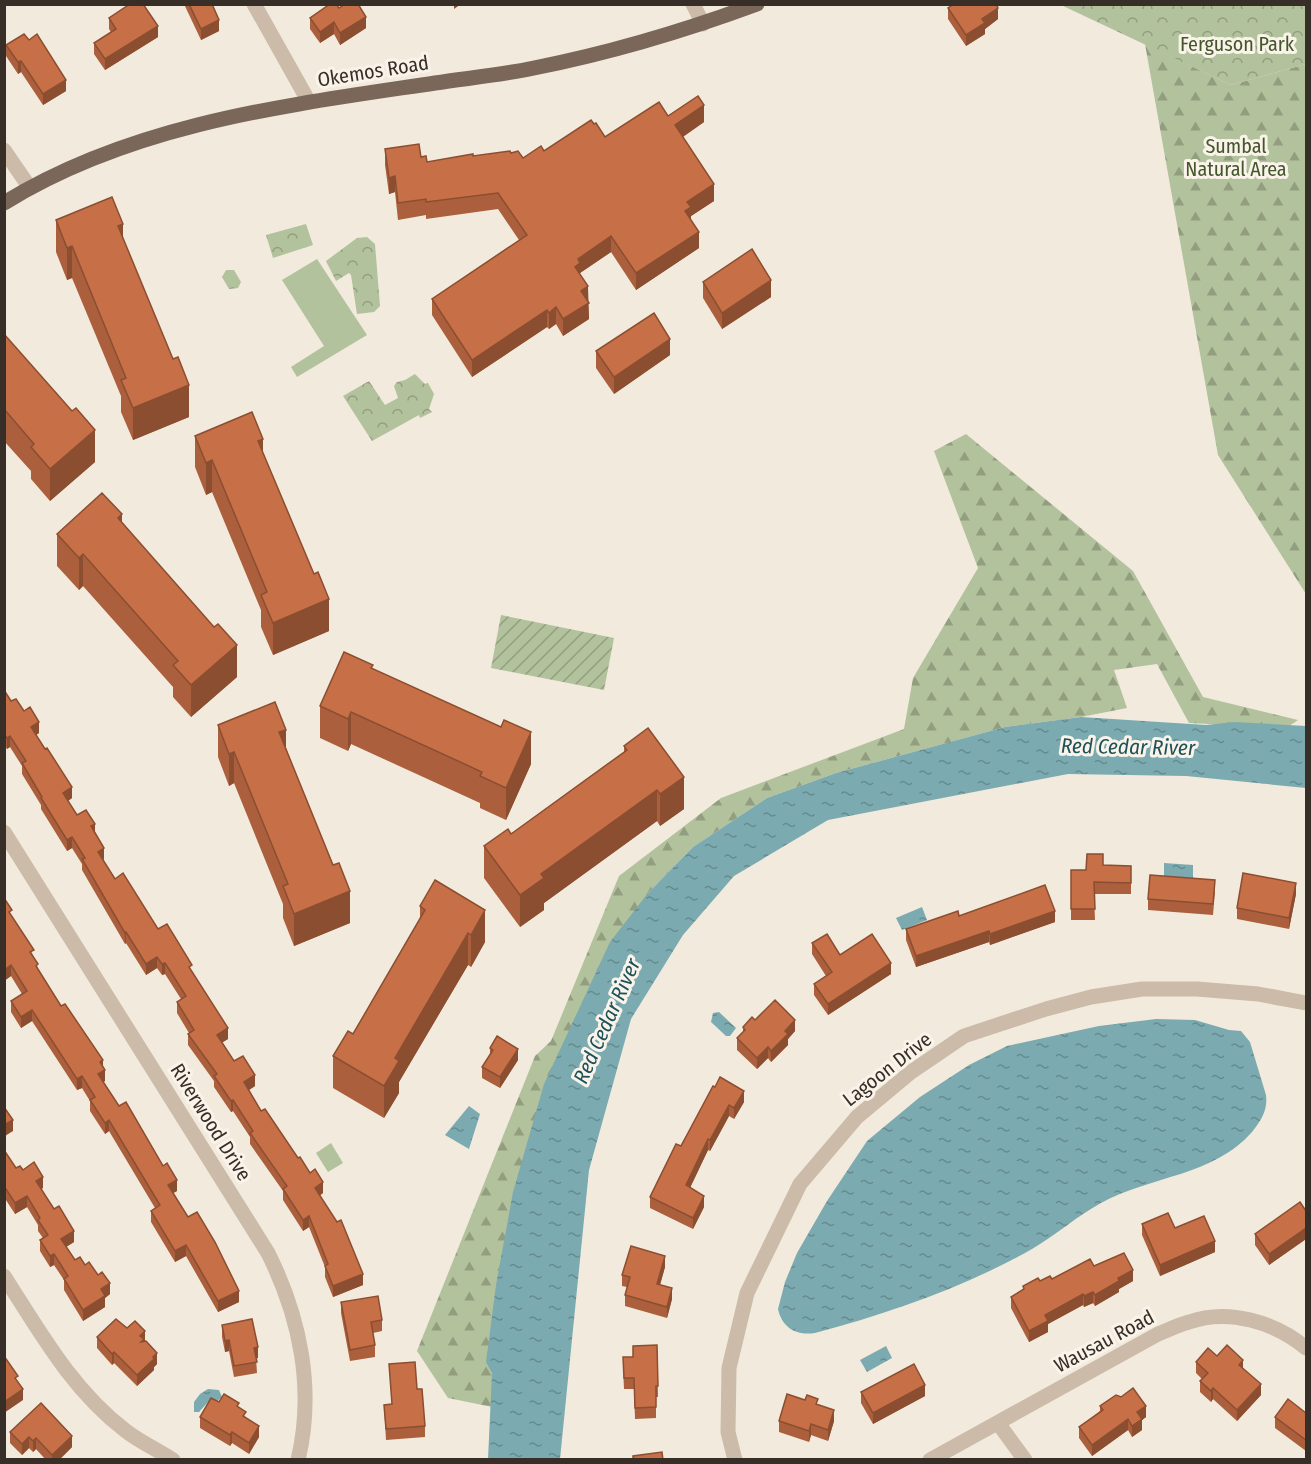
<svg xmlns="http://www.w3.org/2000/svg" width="1311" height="1464" font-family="'Fira Sans Condensed',sans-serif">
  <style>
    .grass { fill: #b2c29c }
    .forest { fill: url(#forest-firs) }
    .park { fill: url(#park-crowns) }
    .garden { fill: url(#garden-furrows) }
    .water { fill: url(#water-ripples) }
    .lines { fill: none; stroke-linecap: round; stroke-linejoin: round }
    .minor { stroke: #cbbba8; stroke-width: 15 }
    .major { stroke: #7a6759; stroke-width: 15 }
    .wall { fill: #ab5f3c }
    .shaded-wall { fill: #8b4e31 }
    .building { fill: #c76f46; stroke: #8b4e31; stroke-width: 1.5 }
    .labels { text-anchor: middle; stroke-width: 6; stroke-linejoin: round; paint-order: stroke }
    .park-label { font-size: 20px; fill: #43562c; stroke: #faf3e9 }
    .street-label { font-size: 20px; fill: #372e28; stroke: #faf3e9 }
    .water-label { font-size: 21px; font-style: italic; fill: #1d5159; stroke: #faf3e9 }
  </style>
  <defs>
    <pattern id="forest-firs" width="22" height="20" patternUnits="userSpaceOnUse" patternTransform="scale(1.5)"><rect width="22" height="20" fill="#b2c29c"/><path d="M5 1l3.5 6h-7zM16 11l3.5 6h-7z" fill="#929e7f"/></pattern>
    <pattern id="park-crowns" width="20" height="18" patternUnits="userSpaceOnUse" patternTransform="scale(1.5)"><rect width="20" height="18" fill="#b2c29c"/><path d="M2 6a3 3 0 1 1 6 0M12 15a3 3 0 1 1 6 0" fill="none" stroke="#929e7f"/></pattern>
    <pattern id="garden-furrows" width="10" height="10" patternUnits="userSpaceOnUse" patternTransform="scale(1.5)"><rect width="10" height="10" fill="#b2c29c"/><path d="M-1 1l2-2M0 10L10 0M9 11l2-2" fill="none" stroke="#929e7f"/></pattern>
    <pattern id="water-ripples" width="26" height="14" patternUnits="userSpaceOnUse" patternTransform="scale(1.5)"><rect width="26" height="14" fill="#7baab0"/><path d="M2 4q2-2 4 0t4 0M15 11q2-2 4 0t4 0" fill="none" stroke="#668b8f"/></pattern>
  </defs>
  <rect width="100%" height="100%" fill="#f2eadd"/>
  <g class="grass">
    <path d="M317,259l50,76 -70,42 -6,-10 33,-21 -42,-66z"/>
    <path d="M331,1143l12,20 -15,9 -12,-19z"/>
  </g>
  <g class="forest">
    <path d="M1145,44l86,41 75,-21v530l-88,-139z"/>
    <path d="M966,434l167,137 70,126 95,23 -12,8 -97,-5 -32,-59 -43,6 13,38 -46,9 -76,10 -169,46 -69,25 -74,49 -45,46 -151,515 -49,-10 -31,-47 118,-295 16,-15 68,-165 102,-78 183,-69 9,-51 65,-110 -44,-117z"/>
  </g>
  <g class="park">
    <path d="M1061,5h245v59l-75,21z"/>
    <path d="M306,224l7,21 -40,13 -7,-23z"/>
    <path d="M367,237l8,7 5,62 -6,6 -17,2 -6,-39 -2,-2 -13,8 -10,-20 31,-23z"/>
    <path d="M226,270h8l7,12 -3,6 -9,1 -7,-12z"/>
    <path d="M415,374l10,10 3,-1 6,11 -5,15 3,3 -12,6 -1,-3 -47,26 -29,-45 26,-15 16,24 13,-7 -4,-12 3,-4 8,-2z"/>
  </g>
  <path class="garden" d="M501,615l113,23 -10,52 -113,-22z"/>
  <g class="water">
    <path d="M1081,717l125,8 28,-3 72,4v62l-120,-12 -118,-2 -240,46 -94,56 -51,59 -52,84 -42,151 -29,289h-72l4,-86 -6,-11 10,-77 17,-93 31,-108 66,-142 38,-49 45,-46 74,-49 69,-25 169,-46z"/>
    <path d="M1164,863l29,2v13l-29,-1z"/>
    <path d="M922,907l5,13 -25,10 -6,-12z"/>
    <path d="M719,1012l17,16 -6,8h-4l-15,-14 2,-9z"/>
    <path d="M1156,1019l39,1 34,10 12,1 9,11 16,53c2,15 -5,26 -14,37 -38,44 -102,44 -151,71 -24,13 -45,32 -69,46 -67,38 -142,64 -217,84 -18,3 -33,-5 -37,-24l7,-27 12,-29 30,-52 40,-60 53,-44 49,-32 38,-19 92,-20z"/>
    <path d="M469,1106l11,8 -11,35 -24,-14z"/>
    <path d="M886,1346l6,12 -25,14 -7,-12z"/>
    <path d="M208,1389l11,1 3,7 -6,5h-8l-9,10h-5v-10l6,-8z"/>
  </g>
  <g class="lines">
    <g class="minor">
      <path d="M254,4l55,98"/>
      <path d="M693,4l10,20"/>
      <path d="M4,150l26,38"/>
      <path d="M4,832l264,421c32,64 47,136 30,207"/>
      <path d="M4,1276c36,56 68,114 122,155 14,11 32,19 47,29"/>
      <path d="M998,1423l27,37"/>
      <path d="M735,1460l-7,-28 1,-64 18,-75 53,-109 57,-67 54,-45 53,-36 82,-27 45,-12 51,-8h55l61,5 48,9"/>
      <path d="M930,1460l228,-126c10,-4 20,-9 31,-12 39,-14 86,0 117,26"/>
    </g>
    <path class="major" d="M4,203c130,-80 284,-98 431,-120 33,-5 66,-8 99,-15 76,-15 150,-37 223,-64"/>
  </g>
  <g class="wall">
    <path d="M184,4h28l7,27 -18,9z"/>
    <path d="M339,8l27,20 -26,17 -6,-11 -14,9 -10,-14v-11z"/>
    <path d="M948,8l50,11 -13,10v5l-19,12 -18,-27z"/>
    <path d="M109,18l49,19 -53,33 -11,-16v-11l17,-11 -2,-3z"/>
    <path d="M6,45l60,46 -23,14 -22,-33 -3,2 -12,-18z"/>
    <path d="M668,116l36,6 -21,15 31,64 -23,15v4l8,28 -63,42 -25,-38 -31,21 8,29 1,17 -26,17 -7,-12 -7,5 -2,-2 -75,50 -40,-62v-16l87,-59 -21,-31 -72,10v-4l-28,5 -3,-28 -6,2 -4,-29v-16l36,8 6,5 46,-6 38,-3 12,5 21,-7 61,-14z"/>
    <path d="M56,220l67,19 66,178 -56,23 -12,-28v-16l-49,-118 -5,2 -11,-28z"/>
    <path d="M703,282l68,15 -49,32 -19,-31z"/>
    <path d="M4,334l91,128 -45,39 -19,-22v-8l-27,-30z"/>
    <path d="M596,351l74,4 -56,39 -18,-26z"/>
    <path d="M195,436l68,18 66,177 -56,24 -12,-28v-17l-49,-118 -6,3 -11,-28z"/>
    <path d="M122,523l115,154 -46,40 -18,-20v-10l-90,-101 -4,4 -22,-24v-32z"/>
    <path d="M373,669l158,95 -25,56 -26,-12v-5l-129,-59 -3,7 -28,-13v-32z"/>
    <path d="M4,690l7,11 13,10 15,22 -3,2 36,63 -4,3 9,14 18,18 9,26 -1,1 12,19 77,92 36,68 -6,3 12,19 21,25 -6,4 12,21 37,47 25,35 -3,2 43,90 -30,12 -8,-20v-10l-16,-40 -6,4 -20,-31v-9l-33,-47v-7l-17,-26 -2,1 -17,-25v-6l-26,-36v-11l1,-1 -12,-20v-11l4,-3 -16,-25 -3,1 -5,-7 -11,7 -20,-32 -1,1 -43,-74v-6l-10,-16 -5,3 -26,-42v-4l-19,-31v-8l-12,-19 -3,2 -3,-4z"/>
    <path d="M218,725l68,23 64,175 -56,23 -11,-28v-14l-49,-121 -5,3 -11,-29z"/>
    <path d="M624,746l60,63 -24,17 -3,-5 -113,82v7l-24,17 -36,-49v-32l27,-12 113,-82z"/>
    <path d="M1103,865l28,1v28h-37l1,26h-24v-50h15z"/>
    <path d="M1215,891l-2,24 -65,-5v-11z"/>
    <path d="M1296,894l-7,35 -52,-10v-11z"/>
    <path d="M420,906l65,36 -14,25 -3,-2 -69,117v11l-15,25 -51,-30v-32l20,-22 67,-115z"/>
    <path d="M12,916l22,41 4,12 23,37 42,60 2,15 -2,1 16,24 58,85 -4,2 66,109 -21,10 -32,-56 -11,6 -24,-40v-11l4,-3 -46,-77 -4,3 -15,-23v-10l-8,-13 -5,2 -45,-69 -11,7 -10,-16v-11l11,-7 -11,-18 -7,5z"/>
    <path d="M959,916l96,6 -65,23 -1,-3 -73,25 -10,-27v-11z"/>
    <path d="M812,943l28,12 51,19 -63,41 -14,-20v-11l12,-8 -14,-22z"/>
    <path d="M755,1020l40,11 -7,8v6l-17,17 -3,-4 -11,11 -20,-19v-12l6,-5v-6z"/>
    <path d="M490,1048l28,12 -18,28 -18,-10v-11l8,-12z"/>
    <path d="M715,1087l29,15 -10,17 -5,-3 -19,35 -2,-1 -18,38 14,19 -11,22 -43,-21v-11z"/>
    <path d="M4,1150l12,18 7,2 20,18 -2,1 33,53 -8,5 9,13 10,5 25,29 -5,4v9l-22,14 -19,-31v-10l-10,-15 -4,2 -10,-16v-11l3,-2 -5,-7v-6l-11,-18 -12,7 -11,-17z"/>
    <path d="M1306,1211v28l-37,26 -14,-20v-11z"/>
    <path d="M1142,1224l33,4 40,24 -55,24 -18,-41z"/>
    <path d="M1094,1266l39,15 -14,8v3l-24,14 -2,-3 -9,4 -1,-2 -35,19v8l-19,10 -18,-34v-11l12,-7v-4l17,-5 12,-2z"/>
    <path d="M665,1267l-5,18 12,14 -5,19 -42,-12v-11l2,-8 -5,-1v-11z"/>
    <path d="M341,1302l41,18v11l-9,2 2,12v12l-25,4 -9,-48z"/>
    <path d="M222,1325l36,33h-2l1,15 -23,4 -5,-26 -4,1 -3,-15z"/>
    <path d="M127,1328l18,14 12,22 -3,3v3l-17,16 -23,-23 -2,2 -15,-17v-11z"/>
    <path d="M657,1345l1,52h-2v21l-21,1 -1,-30h-10l-1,-21 10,-11z"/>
    <path d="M1217,1356l26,12 18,27 -24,26 -24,-22 -2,3 -11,-10v-11l2,-2 -6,-6v-11z"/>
    <path d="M389,1364l28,25 8,37v11l-39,3 -2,-35 8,-1z"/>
    <path d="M861,1392l64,4 -52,28 -12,-21z"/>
    <path d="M219,1402l20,6 20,29 -10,17 -17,-11 -2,3 -30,-18v-11z"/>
    <path d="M818,1404l16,17 -6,20 -17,-6 -2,7 -30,-10v-11z"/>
    <path d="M1100,1406l46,11 -4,3v10l-10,7 -4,-7 -36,26 -13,-18v-11l21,-16z"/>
    <path d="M1306,1413v38l-31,-23v-11z"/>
    <path d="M10,1432l62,15 -13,13h-13l-10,-11 -3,3 -4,-4 -7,7 -12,-12z"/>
  </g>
  <g class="shaded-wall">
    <path d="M454,4h7l-7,5z"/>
    <path d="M998,8v11l-13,10v5l-19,12v-11l16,-16z"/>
    <path d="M366,17v11l-26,17v-12z"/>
    <path d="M219,20v11l-18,9v-11z"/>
    <path d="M334,22v12l-14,9v-11z"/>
    <path d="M158,26v11l-53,33v-11z"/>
    <path d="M21,61v11l-3,2v-12z"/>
    <path d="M66,80v11l-23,14v-11z"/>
    <path d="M704,105v17l-29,20v-17z"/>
    <path d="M395,176v16l-6,2v-16z"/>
    <path d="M714,184v17l-23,15v8l-6,-13 2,-9z"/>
    <path d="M123,224v32l-5,-30z"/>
    <path d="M699,232v16l-63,42v-17z"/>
    <path d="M611,236v16l-31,21v6l-5,-12 3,-8z"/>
    <path d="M72,246v32l-5,2v-32z"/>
    <path d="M771,280v17l-49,32v-16z"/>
    <path d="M588,286l1,33 -26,17v-17l18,-28z"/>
    <path d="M556,307v17l-7,5v-16z"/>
    <path d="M547,310v17l-75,50v-17z"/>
    <path d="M670,339v16l-56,39v-17z"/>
    <path d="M189,385v32l-56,23v-32z"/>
    <path d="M95,430v32l-45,39v-32z"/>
    <path d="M263,439v32l-5,-30z"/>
    <path d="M212,460v32l-6,3v-32z"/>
    <path d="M122,514v32l-4,-28z"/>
    <path d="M83,554v32l-4,4v-32z"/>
    <path d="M329,599v32l-56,24v-32z"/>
    <path d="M237,645v32l-46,40v-32z"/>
    <path d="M351,712v32l-3,7v-32z"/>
    <path d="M39,722v11l-8,5v-11z"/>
    <path d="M286,730v32l-7,-30z"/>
    <path d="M531,732v32l-25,56v-32z"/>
    <path d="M10,736v11l-3,2v-11z"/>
    <path d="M234,752v31l-5,3v-32z"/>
    <path d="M684,777v32l-24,17v-32z"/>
    <path d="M72,787v11l-9,6v-11z"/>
    <path d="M657,790v31l-113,82v7l-24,17v-32l21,-21z"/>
    <path d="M95,824v11l-4,-9z"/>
    <path d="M72,837v11l-5,3v-11z"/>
    <path d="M104,848v11l-6,4v-11z"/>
    <path d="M1296,883v11l-7,35v-11z"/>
    <path d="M350,891v32l-56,23v-32z"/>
    <path d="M485,910v32l-14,25v-32z"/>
    <path d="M1055,911v11l-65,23v-11z"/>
    <path d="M989,931v11l-73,25v-11z"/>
    <path d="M126,932v11l-1,1v-11z"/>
    <path d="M468,933v32l-69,117v11l-15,25v-32l11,-28z"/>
    <path d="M157,957v11l-11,7v-11z"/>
    <path d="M165,963v11l-3,1v-11z"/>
    <path d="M891,963v11l-63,41v-11z"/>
    <path d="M11,965v11l-7,5v-11z"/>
    <path d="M32,1010v11l-11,7v-11z"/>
    <path d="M795,1020v11l-7,8v6l-17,17v-11l14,-20z"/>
    <path d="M228,1028v11l-11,7v-11z"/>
    <path d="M768,1047v11l-11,11v-11z"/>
    <path d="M518,1049v11l-18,28v-11z"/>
    <path d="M103,1060v11l2,-1v11l-7,4 2,-23z"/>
    <path d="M255,1075v11l-11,7v-11z"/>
    <path d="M82,1076v12l-5,2v-11z"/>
    <path d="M744,1091v11l-10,17v-11z"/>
    <path d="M233,1100v11l-2,1v-11z"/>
    <path d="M729,1105v11l-19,35v-11z"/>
    <path d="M13,1120v11l-8,5 -1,10v-21z"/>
    <path d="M109,1120v11l-4,3v-11z"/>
    <path d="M708,1139v11l-22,46v-11z"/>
    <path d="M43,1177v11l-7,4v-11z"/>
    <path d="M177,1180v11l-9,5v-11z"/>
    <path d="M323,1182v11l-8,6v-11z"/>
    <path d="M27,1196v11l-12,7v-11z"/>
    <path d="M704,1196v11l-11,22v-11z"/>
    <path d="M309,1216v11l-6,4v-11z"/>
    <path d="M1306,1228v11l-37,26v-11z"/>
    <path d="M74,1231v11l-13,8v-11z"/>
    <path d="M1215,1241v11l-55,24v-11z"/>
    <path d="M186,1245v11l-11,6v-11z"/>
    <path d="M54,1254v11l-4,2v-11z"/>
    <path d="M665,1256v11l-8,28v-11z"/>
    <path d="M1133,1270v11l-14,8v3l-24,14v-11l23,-17z"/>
    <path d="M363,1274v11l-30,12v-11z"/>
    <path d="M110,1283v11l-5,4v9l-22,14v-11l18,-21z"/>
    <path d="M672,1288v11l-5,19v-11z"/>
    <path d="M239,1291v11l-21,10v-11z"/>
    <path d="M1093,1292v11l-9,4v-11z"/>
    <path d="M1083,1294v11l-35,19v8l-19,10v-11l16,-16z"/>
    <path d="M145,1331v11l-1,8 -4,-14z"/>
    <path d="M229,1340v11l-4,1v-11z"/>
    <path d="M258,1347v11l-4,1v-11z"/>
    <path d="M114,1352v11l-2,2v-11z"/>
    <path d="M157,1353v11l-3,3v3l-17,16v-11z"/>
    <path d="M1243,1360v11l-4,-6z"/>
    <path d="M1261,1384v11l-24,26v-11z"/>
    <path d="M925,1385v11l-52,28v-11z"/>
    <path d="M1213,1388v11l-2,3v-11z"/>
    <path d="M23,1389v11l-19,13v-11z"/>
    <path d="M1146,1406v11l-4,3v10l-10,7v-11l5,-14z"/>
    <path d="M834,1410v11l-6,20v-11z"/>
    <path d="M1128,1419v11l-36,26v-11z"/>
    <path d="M811,1424v11l-2,7v-11z"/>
    <path d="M259,1426v11l-10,17v-11z"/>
    <path d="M232,1432v11l-2,3v-11z"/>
    <path d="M72,1436v11l-13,13h-7v-5z"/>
    <path d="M29,1437v11l-7,7v-11z"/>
    <path d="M36,1438v11l-3,3v-11z"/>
  </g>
  <g class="building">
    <path d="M130,4h13l15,22 -53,33 -11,-16 22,-14 -7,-11z"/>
    <path d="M189,4h23l7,16 -18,9z"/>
    <path d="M330,4h6l3,4 6,-4h13l8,13 -26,16 -6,-11 -14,10 -10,-14z"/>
    <path d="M954,4h42l2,4 -16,11 3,4 -19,12 -18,-27z"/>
    <path d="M24,34l5,6 8,-6 29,46 -23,14 -22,-33 -3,1 -12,-17z"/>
    <path d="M698,96l6,9 -29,20 39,59 -27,18 4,5 -6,4 14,21 -63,41 -25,-37 -33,23 2,4 -5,4 13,19 -7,5 8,12 -26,16 -7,-12 -7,6 -2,-3 -75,50 -40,-61 95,-64 -29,-42 -72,9v-3l-28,4 -3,-27 -6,2 -4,-29 34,-5 2,13 5,-1 1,6 46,-8v2l37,-5 1,2 7,-2 5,7 18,-12 3,5 47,-31 3,4 2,-1 9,14 54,-35 9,14z"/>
    <path d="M112,197l11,27 -5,2 55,133 5,-2 11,28 -56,23 -12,-28 5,-2 -54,-132 -5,2 -11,-28z"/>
    <path d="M752,249l19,31 -49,33 -19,-31z"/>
    <path d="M654,313l16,26 -56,38 -18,-26z"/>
    <path d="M4,334l68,77 4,-3 19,22 -45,39 -19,-22 3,-3 -30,-35z"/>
    <path d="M252,412l11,27 -5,2 56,133 4,-2 11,27 -56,24 -12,-28 6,-3 -55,-132 -6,3 -11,-27z"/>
    <path d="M102,493l20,21 -4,4 96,109 4,-3 19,21 -46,40 -18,-20 5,-4 -95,-107 -4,4 -22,-24z"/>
    <path d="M344,652l29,13 -2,3 130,59 3,-7 27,12 -25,56 -26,-12 2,-4 -131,-60 -3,7 -28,-13z"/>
    <path d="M4,690l7,11 5,-2 8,12 6,-4 9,15 -8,5 14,22 2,-1 25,39 -9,6 14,22 9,-5 9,14 -4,2 13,22 -6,4 17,27 8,-6 35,56 9,-5 25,41 -3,2 39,61 -11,7 17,26 9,-5 12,19 -11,7 17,29 4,-2 33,49 2,-1 10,16 5,-4 8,13 -8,6 22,34 4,-2 22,54 -30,12 -8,-20 3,-2 -19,-48 -6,4 -20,-31 4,-3 -37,-53 3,-2 -20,-31 -2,1 -17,-25 3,-2 -29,-40 6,-4 -17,-28 9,-6 -21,-33 -3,1 -5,-7 -11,7 -20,-32 -1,1 -43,-74 3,-1 -13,-21 -5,3 -26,-42 1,-1 -20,-34 4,-2 -16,-25 -3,2 -3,-4z"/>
    <path d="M275,702l11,28 -7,2 54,133 6,-2 11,28 -56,23 -11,-28 5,-2 -54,-132 -5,2 -11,-29z"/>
    <path d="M648,728l36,49 -24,17 -3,-4 -116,84 3,4 -24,17 -36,-49 24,-17 3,5 116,-84 -3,-4z"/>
    <path d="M1087,854h16v11l28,1v17l-37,-1 1,27h-24v-39h15z"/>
    <path d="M1243,873l53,10 -7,35 -52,-10z"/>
    <path d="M1150,875l65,5 -2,24 -65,-5z"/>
    <path d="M435,880l50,30 -14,25 -3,-2 -73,125 4,3 -15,25 -51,-30 15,-25 5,3 72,-124 -5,-4z"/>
    <path d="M1045,885l10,26 -65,23 -1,-3 -73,25 -10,-27 52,-18 1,5z"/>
    <path d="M4,898l8,12 -3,2 25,38 -4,2 8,12 -2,2 25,40 4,-2 38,56 -3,2 5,8 -7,4 21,32 7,-4 37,64 4,-3 10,17 -9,5 20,32 9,-5 18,30 24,49 -21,10 -32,-56 -11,6 -24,-40 9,-6 -51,-85 -4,3 -15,-23 5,-3 -13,-21 -5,3 -45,-69 -11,7 -10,-16 16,-10 -16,-26 -7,5z"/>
    <path d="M827,934l13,21 32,-21 19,29 -63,41 -14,-20 18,-12 -20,-29z"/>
    <path d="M775,1000l20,20 -10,11 3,3 -17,17 -3,-4 -11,11 -20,-20 8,-8 -2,-3 9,-10 3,3z"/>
    <path d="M497,1036l21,13 -18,28 -18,-10 11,-17 -3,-2z"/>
    <path d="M720,1077l24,14 -10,17 -5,-3 -19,35 -2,-1 -22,46 18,11 -11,22 -43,-21 26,-53 5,2 32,-60 2,1z"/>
    <path d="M4,1107l9,13 -9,5z"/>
    <path d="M4,1150l12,18 4,-2 3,4 11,-8 9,15 -7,4 18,28 5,-3 15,25 -13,8 14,21 5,-3 5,8 4,-3 9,13 4,-3 8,11 -9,6 4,7 -22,14 -19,-31 4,-3 -14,-22 -4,2 -10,-16 8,-5 -10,-15 2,-2 -13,-22 -12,7 -11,-17z"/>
    <path d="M1300,1202l6,9v17l-37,26 -14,-20z"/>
    <path d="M1168,1213l7,15 29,-12 11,25 -55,24 -18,-41z"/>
    <path d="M631,1246l34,10 -8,28 15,4 -5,19 -42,-12 5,-18 -8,-2z"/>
    <path d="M1124,1253l9,17 -15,8 1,3 -24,14 -2,-3 -9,4 -1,-2 -38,21 3,6 -19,10 -18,-34 13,-8 -1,-3 15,-8 2,3 10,-5 2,3 38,-20 4,7z"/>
    <path d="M378,1296l4,24 -11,2 4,23 -25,5 -9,-48z"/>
    <path d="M116,1319l11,9 8,-7 10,10 -5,5 4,3 -3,3 5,-1 11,12 -4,4 1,2 -17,16 -23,-23 -2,2 -15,-17z"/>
    <path d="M252,1319l6,28 -4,1 3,14 -23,4 -5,-26 -4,1 -3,-16z"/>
    <path d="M657,1345l1,41h-2v21l-21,1 -1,-30h-10l-1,-21h10v-11z"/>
    <path d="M1227,1345l16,15 -4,5 22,19 -24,26 -24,-22 -2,3 -11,-10 8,-8 -12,-11 12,-14 9,8z"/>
    <path d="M4,1356l14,20 -3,2 8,11 -19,13z"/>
    <path d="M415,1362l2,27h5l3,37 -39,3 -2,-24 8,-1 -3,-40z"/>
    <path d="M914,1364l11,21 -52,28 -12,-21z"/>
    <path d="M1133,1388l13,18 -9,6 5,7 -10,7 -4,-7 -36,26 -13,-18 24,-17 -3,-4 16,-11 5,2z"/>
    <path d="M224,1394l15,9 -2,3 9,6 -3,4 16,10 -10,17 -17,-11 -2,3 -30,-18 11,-19 8,4z"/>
    <path d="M787,1394l18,6 2,-5 11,4 -2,5 18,6 -6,20 -17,-6 -2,7 -30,-10z"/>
    <path d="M1288,1399l18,14v27l-31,-23z"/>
    <path d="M41,1403l31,33 -20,19 -16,-17 -3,3 -4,-4 -7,7 -12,-12z"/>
    <path d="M662,1452l1,8h-30v-4z"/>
  </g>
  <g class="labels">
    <g class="park-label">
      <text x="1237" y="51">Ferguson Park</text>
      <text x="1236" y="153">Sumbal<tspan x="1236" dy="23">Natural Area</tspan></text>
    </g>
    <g class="street-label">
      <text transform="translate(373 71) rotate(-9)" y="7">Okemos Road</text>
      <text transform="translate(887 1069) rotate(-38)" y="7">Lagoon Drive</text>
      <text transform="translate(211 1122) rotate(58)" y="7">Riverwood Drive</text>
      <text transform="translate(1104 1341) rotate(-28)" y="7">Wausau Road</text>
    </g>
    <g class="water-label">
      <text transform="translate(1128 747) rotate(1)" y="7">Red Cedar River</text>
      <text transform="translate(607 1021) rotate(-66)" y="7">Red Cedar River</text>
    </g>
  </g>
  <rect width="1311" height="1464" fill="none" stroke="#372e28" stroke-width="12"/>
</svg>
